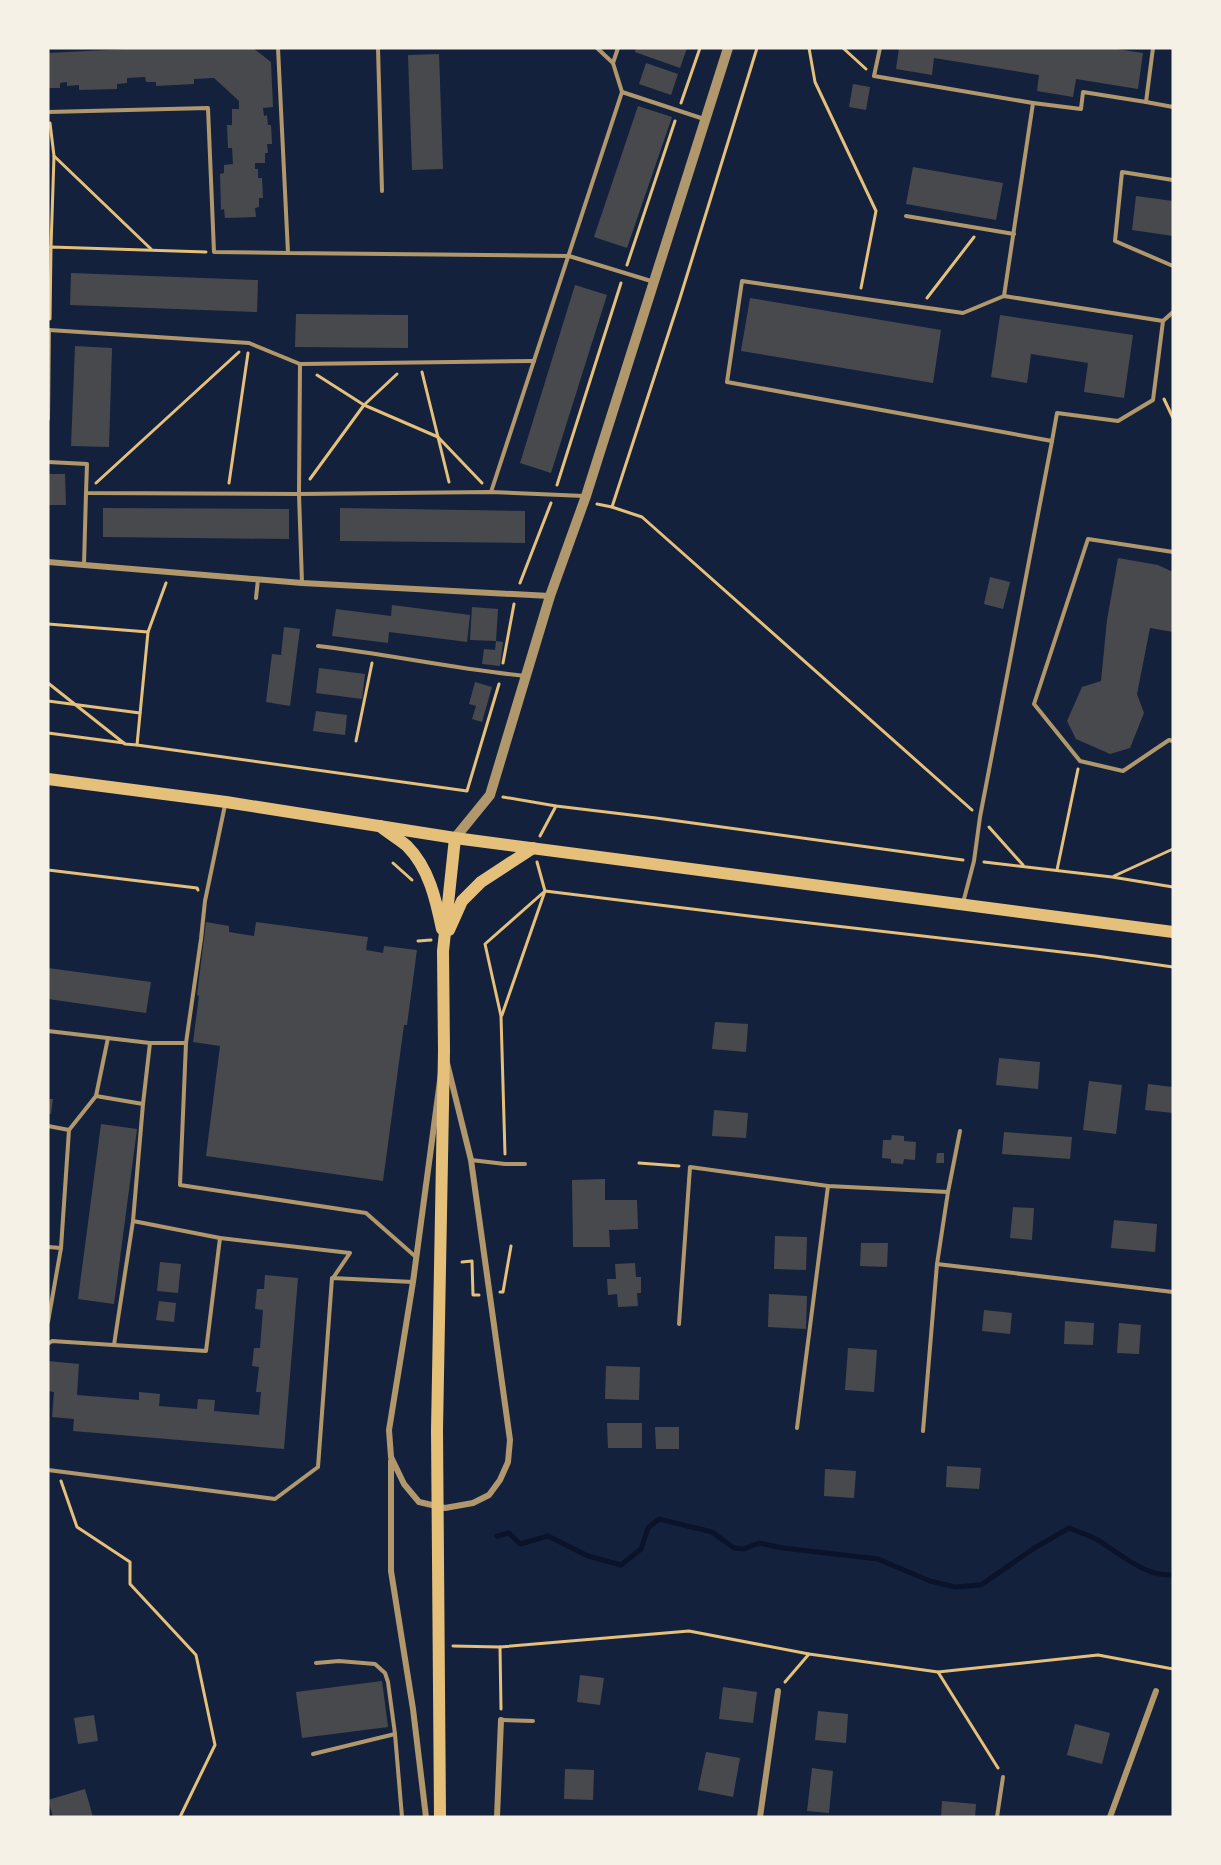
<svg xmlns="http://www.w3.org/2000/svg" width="1221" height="1865" font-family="'Nunito Sans',sans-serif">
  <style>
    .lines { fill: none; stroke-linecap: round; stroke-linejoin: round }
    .stream { stroke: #0b132b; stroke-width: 5 }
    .building { fill: #48494c }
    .path { stroke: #e5c07b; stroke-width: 3 }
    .service { stroke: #b1986c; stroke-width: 4 }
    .minor { stroke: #b1986c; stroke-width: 6 }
    .tertiary { stroke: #b1986c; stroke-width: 10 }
    .secondary { stroke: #e5c07b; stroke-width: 12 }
    .primary { stroke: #e5c07b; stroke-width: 12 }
  </style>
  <rect width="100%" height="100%" fill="#14213d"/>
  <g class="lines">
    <path class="stream" d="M497,1536l12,-3 11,11 28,-8 40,20 33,9 20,-16 7,-21 11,-9 53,13 22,16 10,1 15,-6 24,5 95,11 52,22 25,6 26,-2 52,-36 36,-21c9,4 19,7 27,11 24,14 48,38 77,36"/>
  </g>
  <g class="building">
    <path d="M146,48h107l18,14 2,45 -10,1 1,8 3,-1 1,10h3l1,19h-5l1,9h-3v10h-10v6h3v9h4l1,20h-4v9l-4,1 1,9 -31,1 -1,-9 -3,1 -1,-36 4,-1v-8l9,-1 -1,-16h-4l-1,-23h5v-16h7v-8l-25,-23 -20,1v5l-38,2v-4h-10l-1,-5 -18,1v5l-10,1v5l-38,1v-5l-12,1v-4l-7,1v5h-12v-35z"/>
    <path d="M636,48h51l-7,20 -45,-16z"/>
    <path d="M899,48h211l33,5 -5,36 -62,-10 -3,18 -36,-6 2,-16 -105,-17 -2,17 -36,-6z"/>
    <path d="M439,54l4,115 -31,1 -4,-115z"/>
    <path d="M646,63l32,11 -7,21 -32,-11z"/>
    <path d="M853,84l17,3 -4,23 -17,-3z"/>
    <path d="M638,106l34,11 -45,131 -33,-11z"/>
    <path d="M913,167l90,16 -7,37 -90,-16z"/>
    <path d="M1136,196l37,5v35l-41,-6z"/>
    <path d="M71,273l187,7 -1,32 -187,-7z"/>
    <path d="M575,285l32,10 -56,178 -31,-10z"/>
    <path d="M750,298l191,32 -8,53 -192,-32z"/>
    <path d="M296,314l112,1v33l-113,-1z"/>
    <path d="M1000,315l133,20 -9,63 -40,-6 4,-29 -57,-9 -4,29 -36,-6z"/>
    <path d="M75,346l37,2 -3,99 -38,-1z"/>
    <path d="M48,474h17l1,31h-18z"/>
    <path d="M103,508l186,1v30l-186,-2z"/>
    <path d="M340,508l185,3v32l-185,-2z"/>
    <path d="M1118,558l40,7 15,7v60l-23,-4 -13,66 7,19 -14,35 -20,6 -34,-15 -9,-18 15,-34 19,-6 6,-61z"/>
    <path d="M990,577l20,5 -7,27 -19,-5z"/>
    <path d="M392,605l78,10 -3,27 -78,-10 -1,11 -56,-7 4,-27 55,7z"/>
    <path d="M472,607l26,2 -2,32 -26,-1z"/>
    <path d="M284,627l16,2 -10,77 -24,-4 6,-48 9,1z"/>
    <path d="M496,641l7,1 -3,24 -18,-2 2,-15 11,1z"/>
    <path d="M319,668l46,6 -3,25 -46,-6z"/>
    <path d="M475,682l17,5 -10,35 -10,-3 4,-13 -7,-2z"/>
    <path d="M316,711l31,4 -2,20 -32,-4z"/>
    <path d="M206,922l23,4v6l25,4 2,-14 112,15 -2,13 17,3 1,-7 33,4 -10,75h-3l-21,156 -177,-25 14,-110 -27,-4 6,-46 -2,-1z"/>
    <path d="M48,968l103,14 -5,31 -98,-14z"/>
    <path d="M715,1022l33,2 -2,28 -34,-3z"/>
    <path d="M999,1058l41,4 -2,27 -42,-4z"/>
    <path d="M1089,1081l33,4 -6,49 -33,-4z"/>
    <path d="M1148,1084l25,3v26l-28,-3z"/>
    <path d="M48,1099h5l-2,15h-3z"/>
    <path d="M714,1110l34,3 -2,25 -34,-2z"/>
    <path d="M101,1124l36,5 -23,175 -36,-5z"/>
    <path d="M1004,1132l68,5 -2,22 -68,-5z"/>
    <path d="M892,1135l12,1v5l12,1 -1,18 -11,-1 -1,5 -12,-1v-4l-9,-1 1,-18h8z"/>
    <path d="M937,1153h7v10h-8z"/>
    <path d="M605,1179v21h32l1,29 -29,1 1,17h-37l-1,-67z"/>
    <path d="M1013,1207l21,1 -2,32 -22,-2z"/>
    <path d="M1114,1220l43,4 -2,28 -44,-4z"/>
    <path d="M775,1236l32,1 -1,33 -32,-1z"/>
    <path d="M861,1243h27l-1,24 -27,-1z"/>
    <path d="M160,1262l21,2 -3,29 -21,-2z"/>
    <path d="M635,1263l1,14h5v16h-4l1,13 -20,1 -1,-13 -9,1 -1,-16h9l-1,-15z"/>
    <path d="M265,1275l33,3 -14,171 -211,-18 1,-12 -22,-2 2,-25 -6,-1v-30l31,3 -2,31 62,5v-8l21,2 -1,12 38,3 1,-10 17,1 -1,11 45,4 2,-23h-5l3,-25 -7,-1 2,-18h6l3,-38 -8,-1 2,-20h7z"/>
    <path d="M769,1294l38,2 -1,33 -38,-2z"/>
    <path d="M159,1301l17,2 -2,19 -18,-2z"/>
    <path d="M984,1310l28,3 -2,21 -28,-3z"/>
    <path d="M1065,1321l29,2 -1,22 -29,-1z"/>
    <path d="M1119,1323l22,2 -2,29 -22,-1z"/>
    <path d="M848,1348l29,2 -3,42 -29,-2z"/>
    <path d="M606,1366l34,1 -1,33 -34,-1z"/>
    <path d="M607,1423h35v25h-34z"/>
    <path d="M655,1427h24v22h-23z"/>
    <path d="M947,1466l34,2 -2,21 -33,-2z"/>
    <path d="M825,1469l31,2 -2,27 -30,-2z"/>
    <path d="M580,1675l24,3 -4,27 -23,-3z"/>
    <path d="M382,1681l6,46 -86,11 -6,-46z"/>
    <path d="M723,1687l34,5 -4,31 -34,-4z"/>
    <path d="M818,1711l30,3 -2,29 -31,-3z"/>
    <path d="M94,1715l4,26 -20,3 -4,-26z"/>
    <path d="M1075,1724l35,9 -8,31 -35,-9z"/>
    <path d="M706,1752l34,6 -7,39 -35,-7z"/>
    <path d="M812,1768l21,3 -4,42 -22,-2z"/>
    <path d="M565,1769l29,1 -1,30 -29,-1z"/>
    <path d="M85,1789l8,28h-40l-5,-17z"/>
    <path d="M942,1801l34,3 -1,13h-34z"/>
  </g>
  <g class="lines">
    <g class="path">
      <path d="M809,48l6,34 61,129 -15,77"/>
      <path d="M843,48l23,21"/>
      <path d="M681,103l19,-55"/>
      <path d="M50,123l4,33 97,93"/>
      <path d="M51,247l3,-91"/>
      <path d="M627,265l48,-144"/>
      <path d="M927,298l47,-61"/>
      <path d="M50,319l1,-72 155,5"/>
      <path d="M422,372l27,110"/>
      <path d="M317,375l47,30 74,32 44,46"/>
      <path d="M1164,399l9,19"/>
      <path d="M310,479l54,-74 33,-31"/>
      <path d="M96,483l143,-131"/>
      <path d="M229,483l19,-130"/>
      <path d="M557,485l64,-202"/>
      <path d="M597,504l15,3 30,10 330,293"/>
      <path d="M612,507l68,-209 77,-250"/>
      <path d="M166,583l-18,49 -11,113 330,46 32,-107"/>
      <path d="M520,583l31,-80"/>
      <path d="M48,624l100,8"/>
      <path d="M503,663l11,-59"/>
      <path d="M48,683l77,61 12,1"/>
      <path d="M48,701l92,12"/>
      <path d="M48,733l76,10"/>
      <path d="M356,741l16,-78"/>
      <path d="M503,797l53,9 100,12 307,42"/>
      <path d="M989,827l34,38"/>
      <path d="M540,836l16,-30"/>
      <path d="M984,862l128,15 61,10"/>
      <path d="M393,863l19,17"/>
      <path d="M48,870l149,18 1,2"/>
      <path d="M1057,870l21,-101"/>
      <path d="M1114,876l59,-27"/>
      <path d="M418,941l13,-1"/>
      <path d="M502,1015l43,-124 -8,-29"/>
      <path d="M505,1154l-4,-138 -16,-72 60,-53 204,25 347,40 77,11"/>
      <path d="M639,1163l40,3"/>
      <path d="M462,1262l10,-1 1,34h6"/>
      <path d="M500,1292h3l8,-46"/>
      <path d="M61,1481l16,46 53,35v22l66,71 19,90 -35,72"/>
      <path d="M453,1646l47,1 189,-16 120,23 129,18 160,-17 75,14"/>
      <path d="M500,1647l1,62"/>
      <path d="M938,1672l60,96"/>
      <path d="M785,1682l24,-28"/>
    </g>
    <g class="service">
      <path d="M278,48l10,205 281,3 82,25"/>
      <path d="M378,48l4,143"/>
      <path d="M597,48l16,15"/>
      <path d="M618,48l-5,15 9,29"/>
      <path d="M880,48l-6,28 159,27 -29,193"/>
      <path d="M1146,102l27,5"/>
      <path d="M1033,103l48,6 2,-17 63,10 7,-54"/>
      <path d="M48,112l160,-4 6,144 74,1"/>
      <path d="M1173,180l-51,-8 -7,69 58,25"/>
      <path d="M906,216l108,18"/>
      <path d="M49,330l200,13 51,21"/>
      <path d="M48,419l1,-89"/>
      <path d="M1052,441l5,-28 61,8 35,-21 10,-79 10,-9"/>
      <path d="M48,462l39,2 -1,29 213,1 192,-2 93,4"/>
      <path d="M491,492l131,-400 82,27"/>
      <path d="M1173,552l-85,-13 -54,165 46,57 43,10 46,-31 4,1"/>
      <path d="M84,565l2,-72"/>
      <path d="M302,583l-3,-89 1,-130 234,-3"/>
      <path d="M256,598l2,-19"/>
      <path d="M318,646c69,8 138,23 207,30"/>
      <path d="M963,903l11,-42 6,-44 72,-376 -325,-59 15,-101 221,32 41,-17 159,25"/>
      <path d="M48,1031l102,12h36l15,-104 4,-38 20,-96"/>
      <path d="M150,1043l-7,61 -10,117 87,17 130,15 -17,25"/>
      <path d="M186,1043l-6,142 186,28 51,45"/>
      <path d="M96,1096l12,-58"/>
      <path d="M48,1126l21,4"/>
      <path d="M471,1160l34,4h20"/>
      <path d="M48,1247l13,1 -13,74"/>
      <path d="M61,1248l8,-118 27,-34 47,8"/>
      <path d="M937,1264l236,28"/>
      <path d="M679,1324l11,-157 138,19 120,6"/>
      <path d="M48,1344l4,-3 154,10 14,-113"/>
      <path d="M114,1345l19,-124"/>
      <path d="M797,1428l31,-242"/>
      <path d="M923,1431l14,-167 11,-72 12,-61"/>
      <path d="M48,1470l227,29 43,-32 14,-189 81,4"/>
      <path d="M316,1663l23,-2 36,3 10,9 3,9 7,52 7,83"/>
      <path d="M501,1720l32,1"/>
      <path d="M313,1754l82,-20"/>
      <path d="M997,1817l6,-40"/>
    </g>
    <g class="minor">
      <path d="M48,562l254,21 248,13"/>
      <path d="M444,1051l27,109 39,280 -2,22 -8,18 -11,15 -16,8 -28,5 -26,-6 -15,-18 -13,-27 -2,-27 24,-148z"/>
      <path d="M391,1461v110l22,138 13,108"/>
      <path d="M497,1817l4,-97"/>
      <path d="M760,1817l18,-126"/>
      <path d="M1110,1817l46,-126"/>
    </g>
    <path class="tertiary" d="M455,838l35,-43 60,-199 36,-100 142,-448"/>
    <g class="secondary">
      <path d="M380,826c8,7 19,13 27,20 22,22 29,54 35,83"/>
      <path d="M449,930l13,-29 19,-19 52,-34"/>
      <path d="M440,1817l-3,-387 7,-379 -1,-100 12,-113"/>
    </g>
    <path class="primary" d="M48,779l178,23 229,36 718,94"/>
  </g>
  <rect width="1221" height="1865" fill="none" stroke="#f6f1e7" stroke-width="99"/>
</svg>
